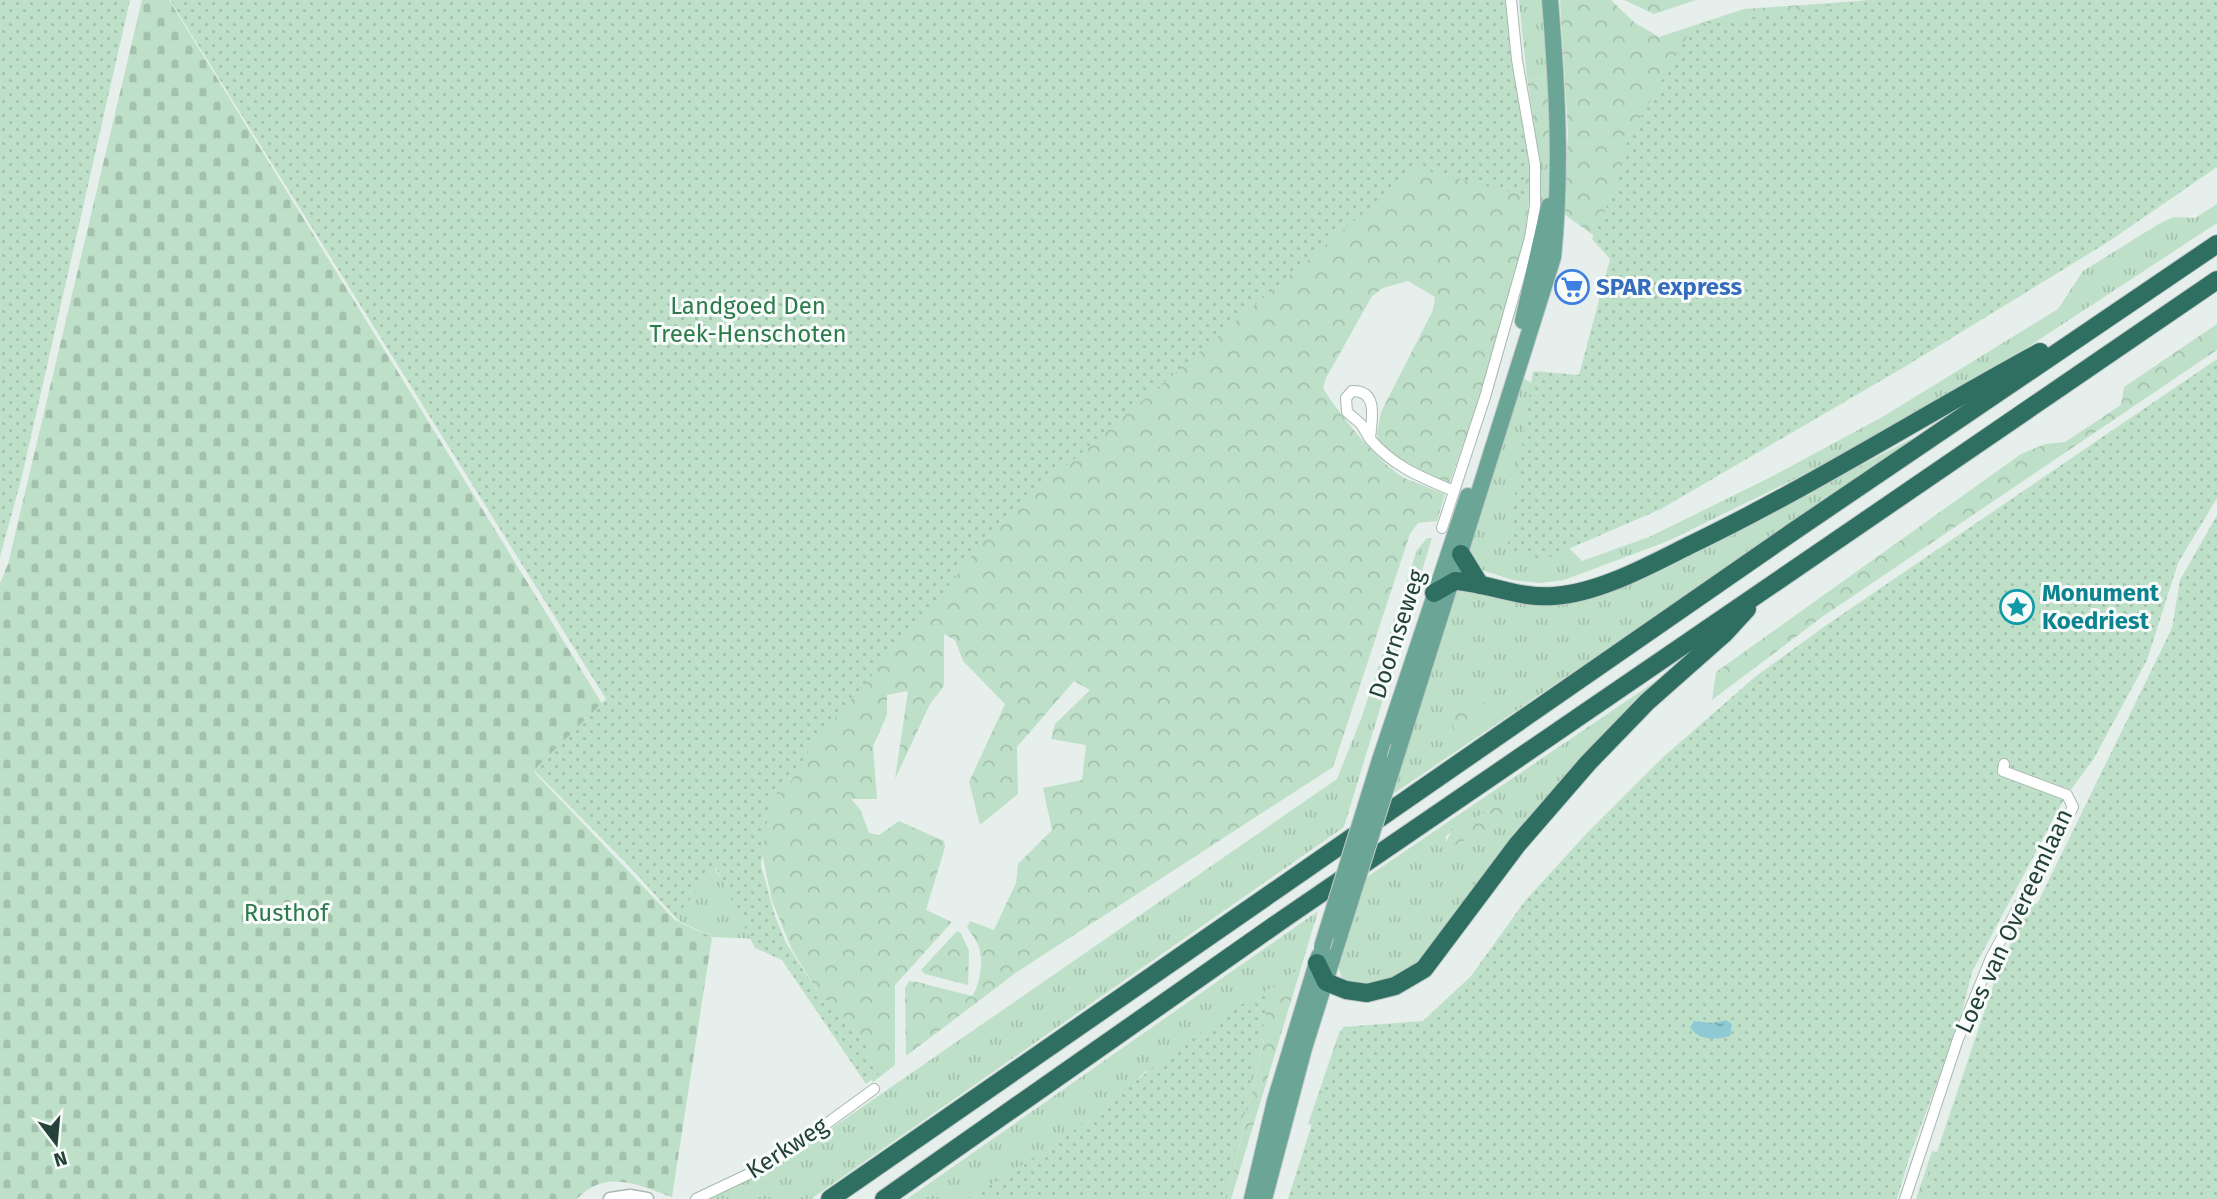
<svg xmlns="http://www.w3.org/2000/svg" width="2217" height="1199" font-family="'Fira Sans',sans-serif">
  <style>
    .grass { fill: url(#grass-tufts); fill-rule: evenodd }
    .forest { fill: url(#forest-crowns) }
    .cemetery { fill: url(#cemetery-stones) }
    .park { fill: url(#park-dots) }
    .water { fill: url(#water-ripples) }
    .lines { fill: none; stroke-linecap: round; stroke-linejoin: round }
    .minor-casing { stroke: #a8b8b2; stroke-width: 12 }
    .tertiary-casing { stroke: #a8b8b2; stroke-width: 15 }
    .primary-casing { stroke: #c2cac8; stroke-width: 18 }
    .motorway-casing { stroke: #c2cac8; stroke-width: 20 }
    .minor { stroke: #fff; stroke-width: 10 }
    .tertiary { stroke: #fff; stroke-width: 12 }
    .primary { stroke: #6aa596; stroke-width: 16 }
    .motorway { stroke: #2f6f62; stroke-width: 18 }
    .primary-bridge-casing { stroke: #c2cac8; stroke-width: 18; stroke-linecap: butt }
    .primary-bridge { stroke: #6aa596; stroke-width: 16 }
    .labels { text-anchor: middle; stroke-width: 6; stroke-linejoin: round; paint-order: stroke }
    .shop-label { font-size: 24px; font-weight: bold; fill: #366cbe; stroke: #f7fbf9; text-anchor: start }
    .park-label { font-size: 24px; fill: #2d7a4b; stroke: #f7fbf9 }
    .culture-label { font-size: 24px; font-weight: bold; fill: #0d838f; stroke: #f7fbf9; text-anchor: start }
    .street-label { font-size: 24px; fill: #24423a; stroke: #f7fbf9 }
  </style>
  <defs>
    <pattern id="grass-tufts" width="24" height="20" patternUnits="userSpaceOnUse" patternTransform="scale(1.75)"><rect width="24" height="20" fill="#bfe0c8"/><path d="M3 7l-1-3M5 7V3M7 7l1-3M15 17l-1-3M17 17v-4M19 17l1-3" fill="none" stroke="#a4c1ad"/></pattern>
    <pattern id="forest-crowns" width="20" height="18" patternUnits="userSpaceOnUse" patternTransform="scale(1.75)"><rect width="20" height="18" fill="#bfe0c8"/><path d="M2 6a3 3 0 1 1 6 0M12 15a3 3 0 1 1 6 0" fill="none" stroke="#a4c1ad"/></pattern>
    <pattern id="cemetery-stones" width="16" height="16" patternUnits="userSpaceOnUse" patternTransform="scale(1.75)"><rect width="16" height="16" fill="#bfe0c8"/><path d="M2 7V4a2 2 0 0 1 4 0v3zM10 15v-3a2 2 0 0 1 4 0v3z" fill="#a4c1ad"/></pattern>
    <pattern id="park-dots" width="8" height="8" patternUnits="userSpaceOnUse" patternTransform="scale(1.75)"><rect width="8" height="8" fill="#bfe0c8"/><path d="M2 2h.1M6 6h.1" fill="none" stroke="#a4c1ad" stroke-width="1.8" stroke-linecap="round"/></pattern>
    <pattern id="water-ripples" width="26" height="14" patternUnits="userSpaceOnUse" patternTransform="scale(1.75)"><rect width="26" height="14" fill="#8ec9d4"/><path d="M2 4q2-2 4 0t4 0M15 11q2-2 4 0t4 0" fill="none" stroke="#74a5ad"/></pattern>
  </defs>
  <rect width="100%" height="100%" fill="#e6efeb"/>
  <g class="grass">
    <path d="M1519,0h26l6,79 -24,-1z"/>
    <path d="M1539,158h13c-2,46 -7,89 -24,132l11,-93z"/>
    <path d="M2217,204v19l-218,143 -159,91 -172,84 -104,39 -25,3 -26,-3 -50,-16 60,-186 17,10 23,154 19,19 67,-24 120,-59 115,-62 174,-107 25,-38 74,-46 16,-8 22,1z"/>
    <path d="M1943,422l-553,374 67,-211 77,16 225,-82z"/>
    <path d="M1427,538h5l-88,289 -533,372h-109l72,-31 563,-389 24,-60 56,-169z"/>
    <path d="M1675,668l-257,300c-28,14 -45,22 -76,11l-4,-14 26,-86zM1500,804l-1,19 -53,27v-14l5,-4z"/>
    <path d="M541,770l122,20 98,149 -48,-2 -34,-16z"/>
    <path d="M1318,911l-17,57 -90,60 53,12 -37,159h-76l-15,-81 11,-48 -130,129h-110z"/>
  </g>
  <g class="forest">
    <path d="M1507,0c8,49 20,99 23,148 6,112 -44,234 -81,336l-55,-26 -15,-15 -2,-9 4,-22 52,-102 2,-13 -27,-16 -25,7 -11,8 -46,82 -3,10c14,24 61,82 86,92 12,5 24,9 36,14l-8,27 -19,2 -8,11 -77,233 -316,205 -111,84 -1,-68 4,-7 8,1 55,14c9,-12 13,-41 4,-55 -2,-5 -6,-8 -9,-14l3,-6 24,9 22,-47 2,-19 34,-34 -9,-42 39,-8 4,-35 -35,-6 4,-15 35,-34 -16,-9 -57,66 1,47 -38,31 -11,-43 36,-78 -42,-43 -8,-21 -11,-6v52l-14,18 -35,75 13,-88 -21,4v20l-14,31 4,53h-26l9,10 9,24 10,2 20,-14 45,20 1,6 -19,63 26,12 -57,63v80l-22,17 -81,-132 -20,-49 -11,-52 -53,-35z"/>
    <path d="M1560,0h51l24,23 24,14 85,-28 129,-9 -269,243 -40,-29 4,-81z"/>
    <path d="M1624,0h72l-42,14z"/>
    <path d="M1527,78l24,1 1,79h-13z"/>
    <path d="M2217,324v26l-395,267 -110,83 4,-28 305,-218 24,-10 20,-2 56,-37 3,-18z"/>
    <path d="M1488,701l6,9c-10,10 -22,20 -36,22l-4,-3 -2,-6 4,-9z"/>
    <path d="M1500,804l8,6 -9,13 -53,27 -2,-4 7,-14z"/>
    <path d="M957,931l4,2 8,18 -1,34 -43,-11 -4,-4z"/>
    <path d="M1301,968l-70,231h-4l37,-159 -55,-13z"/>
    <path d="M1340,1030l11,3 -29,94 -14,-3z"/>
    <path d="M1932,1151l12,3 -10,45h-18z"/>
  </g>
  <path class="cemetery" d="M142,0h27l440,715 -75,57 141,148 37,17 -40,260c-33,-12 -67,-29 -95,2h-577v-616l8,-19z"/>
  <g class="park">
    <path d="M0,0h130l-108,476 -22,81z"/>
    <path d="M170,0h1337l17,143 2,53 -110,-28 -423,360 -45,59 -136,158 -23,40 -6,-3 -14,25 -8,58 14,51 11,27 31,48 42,40 20,43 -13,10 -84,-124 -27,-12 -39,-80 -41,49 -34,-39 -107,-108 72,-71z"/>
    <path d="M1867,0h350v167l-109,75 -202,124 -245,143 -118,51 -36,-10 26,-179 46,4 31,-116 -18,-20 21,-47 15,-53 65,-113z"/>
    <path d="M2217,359v139l-39,65 -31,97 -54,100 -29,39 -92,173 -12,49 -50,134 -13,44h-609l55,-172 80,-6 48,-45 54,-75 62,-68 74,-74 94,-82 73,-53z"/>
    <path d="M2217,515v684h-296l76,-225 33,-72 7,2 117,-239 18,-37 8,-48z"/>
    <path d="M1258,993l12,3 -46,203h-256l98,-62 91,-73z"/>
  </g>
  <path class="water" d="M1726,1020l6,4 -2,12c-13,4 -32,5 -40,-9l4,-6 19,2z"/>
  <g class="lines">
    <g class="minor-casing">
      <g id="minor">
        <path d="M1370,439l-9,-15 -14,-12 -1,-14 6,-7c28,-1 19,31 18,48 24,28 51,38 84,52"/>
        <path d="M1442,528l43,-131 45,-159 5,-33v-40l-18,-105 -6,-60"/>
        <path d="M696,1199l78,-37 100,-73"/>
        <path d="M1905,1199l53,-160 33,-81 82,-151 -6,-12 -64,-24 1,-7"/>
      </g>
    </g>
    <g class="tertiary-casing">
      <path id="tertiary" d="M610,1199l20,-3 17,3"/>
    </g>
    <g class="primary-casing">
      <g id="primary">
        <path d="M1523,321l26,-115"/>
        <path d="M1399,747l154,-490c9,-86 4,-171 -3,-257"/>
        <path d="M1380,760l88,-264"/>
        <path d="M1252,1199l23,-98 44,-145"/>
        <path d="M1264,1199l40,-151 36,-114"/>
      </g>
    </g>
    <g class="motorway-casing">
      <g id="motorway">
        <path d="M1461,554l19,31"/>
        <path d="M1434,593l21,-12c34,2 64,18 99,15 45,-3 94,-30 134,-50 121,-58 234,-130 352,-194"/>
        <path d="M1317,963l9,19 20,8 21,3 28,-7 29,-17 93,-124 71,-82 59,-61 78,-69 22,-24"/>
        <path d="M830,1199l964,-668 423,-287"/>
        <path d="M884,1199l401,-281 932,-638"/>
      </g>
    </g>
    <use href="#minor" class="minor"/>
    <use href="#tertiary" class="tertiary"/>
    <use href="#primary" class="primary"/>
    <use href="#motorway" class="motorway"/>
    <g class="primary-bridge-casing">
      <g id="primary-bridge">
        <path d="M1340,934l59,-187"/>
        <path d="M1322,947l58,-187"/>
      </g>
    </g>
    <use href="#primary-bridge" class="primary-bridge"/>
  </g>
  <defs>
    <g id="supermarket-ring" transform="scale(1.75)"><circle r="9.5" fill="#f7fbf9" stroke="#3f7fe0" stroke-width="1.5"/><path d="M-6-5.5h2.5l.6 2H6L4.5 2H-2.5L-4.4-4H-6ZM-1.5 3.2a1.3 1.3 0 1 0 .1 0ZM3 3.2a1.3 1.3 0 1 0 .1 0Z" fill="#3f7fe0"/></g>
    <g id="sight-ring" transform="scale(1.75)"><circle r="9.5" fill="#f7fbf9" stroke="#0f9aa8" stroke-width="1.5"/><path d="M0-6L1.8-2.2L6-1.7L2.9 1.2L3.7 5.4L0 3.3L-3.7 5.4L-2.9 1.2L-6-1.7L-1.8-2.2Z" fill="#0f9aa8"/></g>
  </defs>
  <g fill-rule="evenodd">
    <use href="#supermarket-ring" x="1572" y="287"/>
    <use href="#sight-ring" x="2017" y="607"/>
  </g>
  <g class="labels">
    <g class="shop-label">
      <text x="1596" y="295">SPAR express</text>
    </g>
    <g class="park-label">
      <text x="748" y="314">Landgoed Den<tspan x="748" dy="28">Treek-Henschoten</tspan></text>
      <text x="286" y="921">Rusthof</text>
    </g>
    <g class="culture-label">
      <text x="2042" y="601">Monument<tspan x="2042" dy="28">Koedriest</tspan></text>
    </g>
    <g class="street-label">
      <text transform="translate(1397 634) rotate(-72)" y="8">Doornseweg</text>
      <text transform="translate(2014 921) rotate(-65)" y="8">Loes van Overeemlaan</text>
      <text transform="translate(787 1148) rotate(-33)" y="8">Kerkweg</text>
    </g>
  </g>
  <g transform="translate(56 1143) rotate(164)" stroke="#f7fbf9" stroke-width="5" paint-order="stroke">
  <path d="M0-5L12 26L0 18L-12 26Z" fill="#24423a"/>
  <text y="-10" font-size="19" font-weight="bold" text-anchor="middle" fill="#24423a">N</text>
  </g>
</svg>
